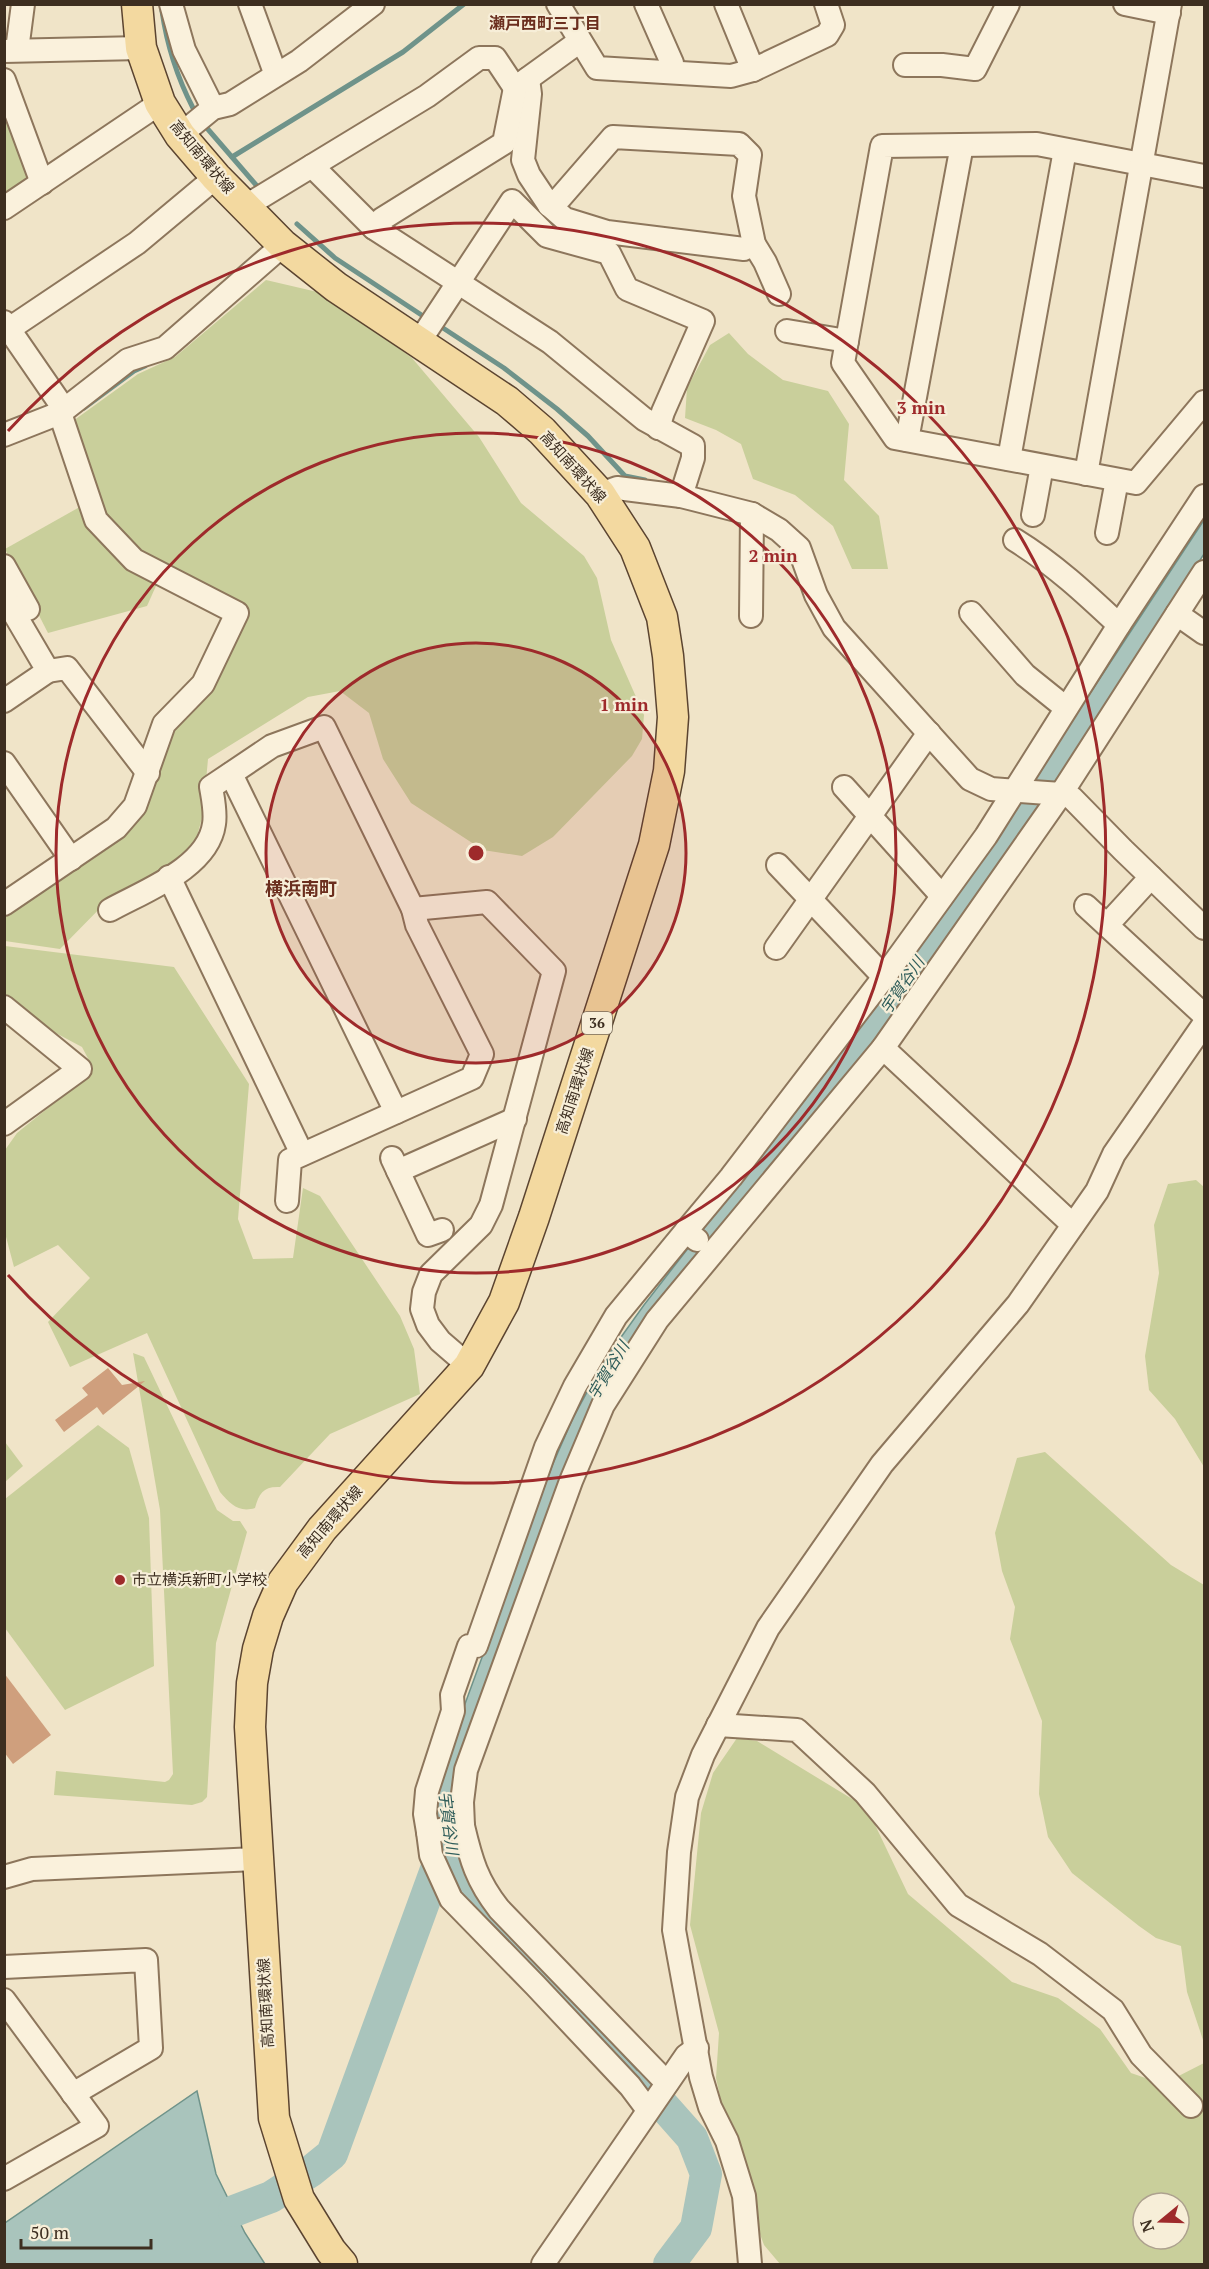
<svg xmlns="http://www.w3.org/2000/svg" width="1209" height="2269" font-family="'PT Serif','Noto Sans JP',serif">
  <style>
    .green { fill: #c9cf9b; fill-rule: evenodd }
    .water { fill: #a9c4bc; stroke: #6f938a; stroke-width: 1.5 }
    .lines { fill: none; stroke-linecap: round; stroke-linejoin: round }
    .stream { stroke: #6f938a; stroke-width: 5 }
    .river { stroke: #a9c4bc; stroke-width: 32 }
    .building { fill: #cf9f7d }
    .minor-casing { stroke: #8d765c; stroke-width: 26 }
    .major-casing { stroke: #5b4430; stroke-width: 33 }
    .minor { stroke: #faf1dc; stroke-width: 22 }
    .major { stroke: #f3d9a0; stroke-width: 30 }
    .ring { fill: none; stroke: #9e2a2b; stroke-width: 3 }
    .poi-dot { fill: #9e2a2b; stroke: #f7eed8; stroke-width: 2 }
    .labels { text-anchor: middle; stroke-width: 4.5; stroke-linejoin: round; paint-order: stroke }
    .shield { fill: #f7eed8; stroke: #756857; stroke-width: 1.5 }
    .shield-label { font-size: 14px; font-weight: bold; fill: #3d2e20 }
    .street-label { font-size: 15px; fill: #3d2e20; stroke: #f7eed8 }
    .poi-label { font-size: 15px; fill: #3d2e20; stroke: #f7eed8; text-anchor: start }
    .neighbourhood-label { font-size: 16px; font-weight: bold; fill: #6b2e1e; stroke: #f7eed8 }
    .water-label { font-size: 16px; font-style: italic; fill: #2f5d5a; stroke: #f7eed8 }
    .quarter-label { font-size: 18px; font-weight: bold; fill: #6b2e1e; stroke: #f7eed8 }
    .centre { fill: #9e2a2b; stroke: #f7eed8; stroke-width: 3 }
    .ring-label { font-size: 18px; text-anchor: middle; font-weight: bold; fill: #9e2a2b; stroke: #f7eed8; stroke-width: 4.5; stroke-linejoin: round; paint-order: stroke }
  </style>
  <rect width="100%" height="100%" fill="#f0e4c8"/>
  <g class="green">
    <path d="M4,89l29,77 -18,36 -11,6z"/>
    <path d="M266,280l60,14 86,64 67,79 42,66 63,53 13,22 14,62 33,75 -2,24 -10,17 -79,81 -31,19 -39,-6 -72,-47 -28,-44 -14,-46 -29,-22 -32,6 -100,62 -5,55 -8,30 -21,18 -64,36 -50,51 -55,-8v-29l114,-79 49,-107 75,-116 -108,-52 -37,-39 -25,-98 65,-47 37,-17z"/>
    <path d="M729,333l19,21 35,26 45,11 21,33 -5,56 35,36 9,53h-36l-19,-43 -38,-31 -42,-16 -12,-35 -25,-14 -31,-12 2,-30 23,-43z"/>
    <path d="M85,504l75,73 -13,29 -99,27 -43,-84z"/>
    <path d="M5,946l169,21 75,117 -11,135 15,40 40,-1 10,-70 17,8 80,120 14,33 6,45 -90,40 -50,53c-16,-1 -21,6 -25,21 -16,5 -25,-4 -35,-16l-73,-159 -77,34 -22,-45 42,-44 -32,-33 -44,22 -9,-34v-83l12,-17 63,-51 13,-14 -11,-21 -77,-41z"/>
    <path d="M1196,1180l8,7v280l-29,-48 -26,-29 -4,-34 14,-83 -5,-48 14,-41z"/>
    <path d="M133,1353l11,4 73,153 16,11h7l7,11 -31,111 -9,154 -5,5 -10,3 -138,-10 2,-24 109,11 4,-2 4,-6 -13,-264z"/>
    <path d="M98,1425l31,23 20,70 5,148 -89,44 -60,-82v-129z"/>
    <path d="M5,1442l18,24 -18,16z"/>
    <path d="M1045,1452l126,113 33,20v458l-17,-51 -6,-46 -25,-8 -17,-12 -67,-53 -24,-36 -9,-43 3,-73 -32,-82 5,-32 -13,-36 -7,-38 22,-75z"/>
    <path d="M737,1738l20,3 110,67 41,86 104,88 46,16 42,31 31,44 32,11 41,-21v201h-227l-7,-1 -4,1h-186l-16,-19 -28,-76 -20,-91 3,-45 -29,-108 11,-112 12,-40zM1143,2203h36v36h-36z"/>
  </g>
  <g class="water">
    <path d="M1204,520v34l-147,227 -151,221 -255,314 -189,435c-3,12 -8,24 -10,36 -5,40 8,79 27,113l158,170 10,4v5l49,55 -11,3 -47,-48 -182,-200 -6,-22 -8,4 -8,-53 4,-32 20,-63 94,-257 21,-48 31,-57 40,-56 244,-314 66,-91z"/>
    <path d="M197,2091l19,83 29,59 20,31h-260v-41z"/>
  </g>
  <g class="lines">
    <g class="stream">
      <path d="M162,11c5,35 15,66 31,97"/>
      <path d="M206,127l51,59"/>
      <path d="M232,157l171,-105 61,-48"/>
      <path d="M297,224l38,34 88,58"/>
      <path d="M443,328l61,40 53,41 31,27 37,40 20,4"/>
      <path d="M84,408l50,-37 11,-5"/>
    </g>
    <g class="river">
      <path d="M661,2103l31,35 14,36 -10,54 -27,36"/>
      <path d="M234,2211l37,-14 40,-26 21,-17 114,-312"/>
    </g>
  </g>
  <g class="building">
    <path d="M108,1368l14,17 23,-4 -42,34 -6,-8 -33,25 -9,-12 33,-25 -6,-7z"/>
    <path d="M4,1673l47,62 -38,29 -9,-12z"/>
  </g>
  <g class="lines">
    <g class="minor-casing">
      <g id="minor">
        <path d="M171,4l13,46 29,58"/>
        <path d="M250,4l23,63 5,6"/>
        <path d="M558,4l39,64 134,8 22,-6 74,-35 6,-10 -7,-21"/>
        <path d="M646,4l26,59 1,8"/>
        <path d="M726,4l27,66"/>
        <path d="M1125,4l44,9"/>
        <path d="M17,50l6,-46"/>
        <path d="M4,51l137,-3"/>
        <path d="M905,65h37l33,4 33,-65"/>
        <path d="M528,79l2,15 -7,66 6,15 20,30 16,14 42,13 137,17 10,-5"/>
        <path d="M4,80l38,103"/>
        <path d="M180,135l33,-27 17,-4 69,-43 74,-57"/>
        <path d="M312,166l62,62 176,114 94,77 49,27v12l-12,38"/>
        <path d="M1204,176l-167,-32 -155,2 -39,217 52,75 241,45 68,-81"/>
        <path d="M549,205l11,-7 53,-61 126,7 11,11 -6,41 10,48 11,18 14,32"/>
        <path d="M246,206l181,-110 52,-38h16l20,30 65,-47"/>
        <path d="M4,208l156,-105"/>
        <path d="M374,228l8,-9 122,-76 11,-55"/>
        <path d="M4,322l60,87"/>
        <path d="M9,329l128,-86 79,-66"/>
        <path d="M787,331l60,10"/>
        <path d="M419,342l93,-141 35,35 62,17 18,36 76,32 -40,91 -5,16"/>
        <path d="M4,435l56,-22 68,-53 37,-12 118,-103"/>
        <path d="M907,440l55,-295"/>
        <path d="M1009,459l56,-309"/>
        <path d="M1086,474l84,-470"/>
        <path d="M600,494l17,-6 64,8 71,18 27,16 20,18 17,47 18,33 136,151 21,10 70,5 11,4 51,52 81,78"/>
        <path d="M1033,515l9,-49"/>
        <path d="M1107,533l10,-53"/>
        <path d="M1015,540c39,24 71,54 104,85"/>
        <path d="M4,566l24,43"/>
        <path d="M4,596l44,75 -44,30"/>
        <path d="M971,613l54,62 41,33"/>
        <path d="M1177,614l27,19"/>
        <path d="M751,616l1,-102"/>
        <path d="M48,671l19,-3 81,105"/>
        <path d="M4,763l67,96"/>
        <path d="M231,774l165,338"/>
        <path d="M844,787l98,109"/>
        <path d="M778,865l106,112"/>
        <path d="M169,877l133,277"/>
        <path d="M4,904l112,-76 19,-22 29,-82 39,-40 34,-71 -103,-53 -38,-40 -36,-107"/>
        <path d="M1086,906l118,109"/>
        <path d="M413,909l74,-7 67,69 -63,234 -10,20 -50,49 -7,18 -2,17 6,16 12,16 29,25"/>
        <path d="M110,910c34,-19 98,-42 104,-86 2,-12 -1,-25 -3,-37l61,-41 52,-19 89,182 4,16 65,129 -10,24 -182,82 -3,41"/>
        <path d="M1107,925l44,-48"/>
        <path d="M776,948l153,-215"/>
        <path d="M4,1007l76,62 -76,55"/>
        <path d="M883,1048l190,177"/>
        <path d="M392,1158l36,77 14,-5"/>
        <path d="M398,1171l117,-52"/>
        <path d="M697,1240l-11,-9 45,-54 153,-200 102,-141 133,-211 85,-129"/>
        <path d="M718,1725l79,5 68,63 93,112 82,49 73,56 28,45 50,51"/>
        <path d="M463,1826l-1,-24 4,-32 105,-289 32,-76 54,-85 226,-272 178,-254 143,-222"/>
        <path d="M428,1832l3,23 20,44 84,86 95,101 18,24"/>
        <path d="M4,1877l28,-8 225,-10"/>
        <path d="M4,1967l142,-7 5,88 -78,46"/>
        <path d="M4,2000l93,126 -93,53"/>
        <path d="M667,2083l-168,-174c-22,-28 -28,-49 -36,-83l-35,6 -3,-18 2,-23 26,-80 -1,-16 17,-49h7l70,-199 29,-61 41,-70 70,-85"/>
        <path d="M543,2264l143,-208 11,-8"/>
        <path d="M750,2264l-6,-68 -17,-55 -17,-34 -9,-30 -27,-147 5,-78 8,-55 16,-42 65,-127 114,-164 136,-160 79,-113 17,-37 90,-130"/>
      </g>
    </g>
    <g class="major-casing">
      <path id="major" d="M137,4l4,44 19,55 20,32 36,42 67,68 53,42 171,114 35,30 58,63 35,54 27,69 6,39 5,61 -4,54 -15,74 -120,372 -30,85 -35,64 -147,163 -39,53 -15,34 -10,33 -6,34 -2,44 24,391 25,81 32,52 11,13"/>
    </g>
    <use href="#minor" class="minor"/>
    <use href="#major" class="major"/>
  </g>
  <circle cx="476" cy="853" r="210" fill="#9e2a2b" fill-opacity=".12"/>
  <g class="ring">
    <circle cx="476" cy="853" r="210"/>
    <circle cx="476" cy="853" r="420"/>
    <path d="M8 431A630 630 0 1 1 8 1275"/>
  </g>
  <circle class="poi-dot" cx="120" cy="1580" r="6"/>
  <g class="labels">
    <rect class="shield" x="582" y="1012" width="30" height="22" rx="4.5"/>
    <g class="shield-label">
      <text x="597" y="1028">36</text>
    </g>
    <g class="street-label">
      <text transform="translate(202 157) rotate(50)" y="5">高知南環状線</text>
      <text transform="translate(573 467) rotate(48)" y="5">高知南環状線</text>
      <text transform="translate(575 1091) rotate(-72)" y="5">高知南環状線</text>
      <text transform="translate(330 1522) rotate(-49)" y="5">高知南環状線</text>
      <text transform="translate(266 2003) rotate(-93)" y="5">高知南環状線</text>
    </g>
    <g class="poi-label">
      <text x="132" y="1585">市立横浜新町小学校</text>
    </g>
    <g class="neighbourhood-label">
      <text x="545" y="29">瀬戸西町三丁目</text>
    </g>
    <g class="water-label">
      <text transform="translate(902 985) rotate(-56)" y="6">宇賀谷川</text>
      <text transform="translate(608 1370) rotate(-59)" y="6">宇賀谷川</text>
      <text transform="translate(449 1823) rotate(83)" y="6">宇賀谷川</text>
    </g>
    <g class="quarter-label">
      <text x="301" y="895">横浜南町</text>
    </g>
  </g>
  <circle cx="476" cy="853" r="9" class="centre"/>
  <g class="ring-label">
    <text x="921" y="414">3 min</text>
    <text x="773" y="562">2 min</text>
    <text x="624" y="711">1 min</text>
  </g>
  <rect width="1209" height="2269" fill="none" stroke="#3d2e20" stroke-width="12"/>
  <g transform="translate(1161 2221) rotate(251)"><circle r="28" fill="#f7eed8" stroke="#ada18e" stroke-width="1.5"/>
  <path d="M0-4.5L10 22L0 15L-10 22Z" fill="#9e2a2b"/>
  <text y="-9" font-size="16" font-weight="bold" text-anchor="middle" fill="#3d2e20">N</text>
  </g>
  <path d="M21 2239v9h130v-9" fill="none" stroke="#3d2e20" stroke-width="3"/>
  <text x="30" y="2239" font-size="18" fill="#3d2e20" stroke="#f7eed8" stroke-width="4.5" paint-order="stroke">50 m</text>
</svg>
